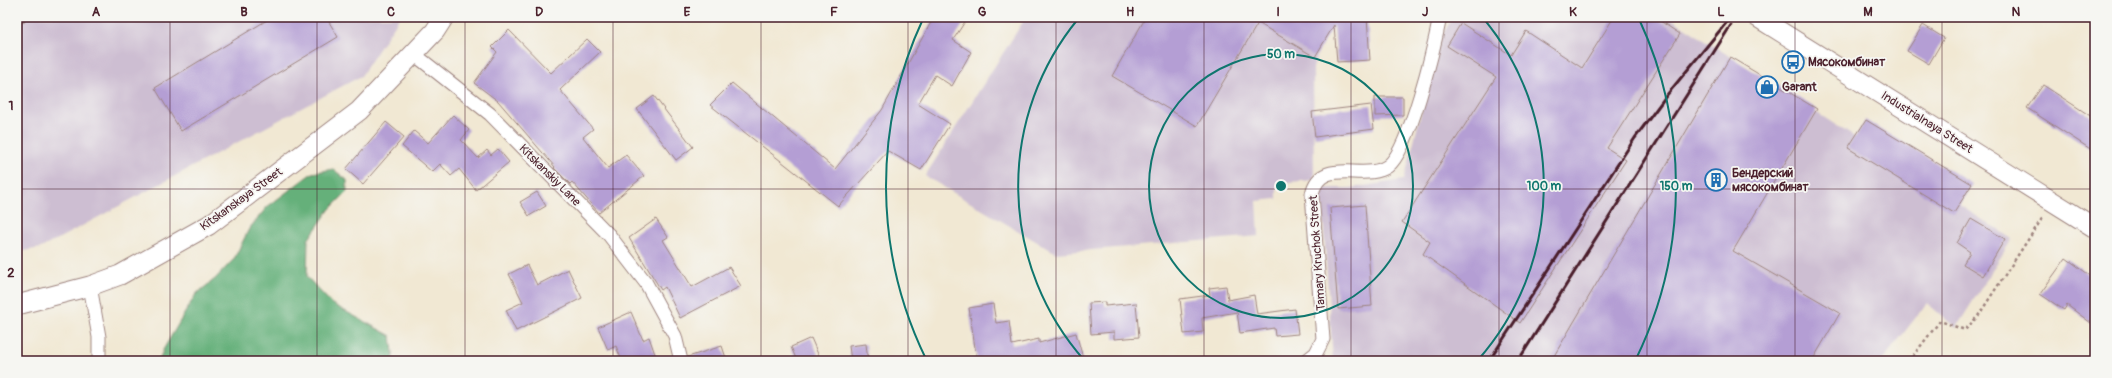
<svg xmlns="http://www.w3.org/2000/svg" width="2112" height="378" font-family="Pangolin,sans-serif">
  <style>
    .industrial { fill: #cdbed2 }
    .forest { fill: #65b07a; stroke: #586852 }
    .building { fill: #b49ed4 }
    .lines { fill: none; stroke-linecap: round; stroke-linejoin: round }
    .street-casing { stroke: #9e847f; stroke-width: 15 }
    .secondary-casing { stroke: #9e847f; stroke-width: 21 }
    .path { stroke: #9e847f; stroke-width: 2.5; stroke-dasharray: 3 3; stroke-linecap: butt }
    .street { stroke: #fff; stroke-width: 13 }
    .secondary { stroke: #fff; stroke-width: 19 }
    .rail { stroke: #4a1f2b; stroke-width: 3 }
    .grid { fill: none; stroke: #4a1f2b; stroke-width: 1; stroke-opacity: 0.55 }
    .ring { fill: none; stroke: #0f766e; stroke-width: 2 }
    .labels { text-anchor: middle; stroke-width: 3.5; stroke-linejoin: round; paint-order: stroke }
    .poi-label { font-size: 12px; font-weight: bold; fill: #4a1f2b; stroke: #f6f6f2; text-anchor: start }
    .street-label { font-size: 12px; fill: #4a1f2b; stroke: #f6f6f2 }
    .centre { fill: #0f766e; stroke: #f6f6f2; stroke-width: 2 }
    .ring-label { font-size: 12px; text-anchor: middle; font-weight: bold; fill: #0f766e; stroke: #f6f6f2; stroke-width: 3.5; stroke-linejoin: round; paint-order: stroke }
    .neatline { fill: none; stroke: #4a1f2b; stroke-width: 1.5 }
    .grid-label { font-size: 13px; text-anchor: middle; font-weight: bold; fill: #4a1f2b }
  </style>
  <rect width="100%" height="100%" fill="#f6f6f2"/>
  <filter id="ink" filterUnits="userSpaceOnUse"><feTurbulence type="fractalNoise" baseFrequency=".025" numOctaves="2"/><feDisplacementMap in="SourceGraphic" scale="8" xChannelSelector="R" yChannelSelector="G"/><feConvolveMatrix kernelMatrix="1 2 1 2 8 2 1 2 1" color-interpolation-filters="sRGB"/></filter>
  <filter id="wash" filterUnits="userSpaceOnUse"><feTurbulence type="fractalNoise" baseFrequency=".012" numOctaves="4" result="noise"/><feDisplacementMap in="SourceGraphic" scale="16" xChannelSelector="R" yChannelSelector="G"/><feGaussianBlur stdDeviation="0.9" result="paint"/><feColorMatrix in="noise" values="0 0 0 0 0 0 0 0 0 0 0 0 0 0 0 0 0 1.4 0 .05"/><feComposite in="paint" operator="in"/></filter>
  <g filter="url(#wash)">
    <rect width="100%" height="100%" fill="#f1e8d3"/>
    <g class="industrial">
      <path d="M17,17h383l-39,59 -320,172 -24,4z"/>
      <path d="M1026,17h304l-17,51 1,112 -37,3v16l-20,2 2,35 -203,17 -131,-77z"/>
      <path d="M1453,17h216l343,222 -56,89 -29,-25 -45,58h-549l-12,-173h29l54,-8 36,-141z"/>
    </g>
    <path class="forest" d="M333,169l14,11v12l-18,18 -21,30 -1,37 25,27 59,32 3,25h-235l4,-11 33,-56 19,-15 19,-20 15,-30 18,-22 45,-34z"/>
    <g id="blocks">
      <g class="building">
        <path d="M272,17h54l12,20 -157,94 -26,-43z"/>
        <path d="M934,17h34l-15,23 18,12 -19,34 -17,-11 -17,29 32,20 -29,46 -33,-19 -50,55 -128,-101 22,-22 103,86 47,-59z"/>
        <path d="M1146,17h221l3,43 -33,2 -3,-37 -19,32 -57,-34 -61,103 -85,-50z"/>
        <path d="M1614,17h40l26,17 -73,114 19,12 -106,163 -97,-69 7,-12 -28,-20 94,-145 -49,-31 14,-23 50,32 15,-24 56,37z"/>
        <path d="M1923,25l21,13 -15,26 -22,-13z"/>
        <path d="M509,30l42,43 36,-34 13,13 -40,38 33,39 -10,8 25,31 18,-13 18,21 -45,37 -27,-31 -2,2 -16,-16 1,-1 -57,-66 -24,-18 23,-31 -5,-5z"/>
        <path d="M1730,57l87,52 -84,142 107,62 -28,48h-261z"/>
        <path d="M2043,85l52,34v33l-68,-44z"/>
        <path d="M654,96l39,51 -17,13 -39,-51z"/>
        <path d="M1375,97h28v18l-28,1z"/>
        <path d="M1371,105l3,24 -59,8 -3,-25z"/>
        <path d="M453,115l16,15 -8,10 17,18 9,-8 4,5 7,-6 11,13 -33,28 -17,-21 -8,7 -11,-12 -8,8 -30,-26 12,-15 14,12z"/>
        <path d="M1866,120l106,64 -18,29 -106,-65z"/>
        <path d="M386,122l18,15 -41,47 -17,-15z"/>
        <path d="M537,192l9,14 -17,10 -9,-14z"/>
        <path d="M1365,205l7,101 -34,3 -8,-101z"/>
        <path d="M656,219l12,18 -5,3 29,47 37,-20 12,19 -61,32 -15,-31 -4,3 -32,-52z"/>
        <path d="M1971,219l34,20 -22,37 -20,-12 7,-12 -13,-9z"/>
        <path d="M2066,258l29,21v47l-28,-21 -3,5 -24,-16z"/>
        <path d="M527,265l10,20 31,-16 14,29 -66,33 -10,-21 17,-8 -14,-28z"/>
        <path d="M1226,286l2,14 26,-5 3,19 38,-5 3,25 -23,2 -1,-8 -34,5 -3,-21 -35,6 1,14 -19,2 -4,-35 30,-4 -1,-7z"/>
        <path d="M1105,302v4l31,-3 3,34 -25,2v-7l-23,2 -2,-31z"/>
        <path d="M993,304l3,19 13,-2 3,24 27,-6v4l37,-10 7,25 -11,3h-95l-8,-53z"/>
        <path d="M631,312l12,28 6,-3 7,20 -10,4h-24l-6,-15 -8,4 -10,-23z"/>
        <path d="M811,338l10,23h-24l-6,-14z"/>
        <path d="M866,344l2,17h-17l-2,-15z"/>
        <path d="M722,346l5,15h-38l-1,-4z"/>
      </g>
    </g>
  </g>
  <g filter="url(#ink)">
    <use href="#blocks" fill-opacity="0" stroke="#9e847f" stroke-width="1"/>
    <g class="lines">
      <g class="street-casing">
        <g id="street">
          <path d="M414,54l76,60 119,121 37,48 29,53 6,25"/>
          <path d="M90,286l9,51v24"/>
          <path d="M1306,361l10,-8 7,-14 -11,-145c8,-39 53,-11 76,-28 22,-17 46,-119 52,-149"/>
        </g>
      </g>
      <g class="secondary-casing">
        <g id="secondary">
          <path d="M1757,17l338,211"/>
          <path d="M17,305l73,-19 30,-11 89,-50 150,-114 76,-80 9,-14"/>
        </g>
      </g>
      <g class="path">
        <path d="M17,25l15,-8"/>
        <path d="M1909,361l31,-40 25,9 13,-14 65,-99"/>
      </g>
      <use href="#street" class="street"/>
      <use href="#secondary" class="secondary"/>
      <g class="rail">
        <path d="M1489,361l146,-223 31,-42 65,-79"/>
        <path d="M1518,361l213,-336"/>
      </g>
    </g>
  </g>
  <path class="grid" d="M170,17v344M317,17v344M465,17v344M613,17v344M761,17v344M908,17v344M1056,17v344M1204,17v344M1351,17v344M1499,17v344M1647,17v344M1795,17v344M1942,17v344M17,189h2078"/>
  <g class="ring">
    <circle cx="1281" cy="186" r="132"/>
    <path d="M1084 360A263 263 0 0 1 1078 19M1484 19A263 263 0 0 1 1478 360"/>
    <path d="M926 359A395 395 0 0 1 923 19M1639 19A395 395 0 0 1 1636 359"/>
  </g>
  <defs>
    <g id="bus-ring" transform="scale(1.15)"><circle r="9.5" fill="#f6f6f2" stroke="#1f6fb2" stroke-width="1.5"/><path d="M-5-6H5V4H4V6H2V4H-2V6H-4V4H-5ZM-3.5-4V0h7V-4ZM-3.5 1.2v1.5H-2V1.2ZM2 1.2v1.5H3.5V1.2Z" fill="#1f6fb2"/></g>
    <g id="shop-ring" transform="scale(1.15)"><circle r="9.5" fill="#f6f6f2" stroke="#1f6fb2" stroke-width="1.5"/><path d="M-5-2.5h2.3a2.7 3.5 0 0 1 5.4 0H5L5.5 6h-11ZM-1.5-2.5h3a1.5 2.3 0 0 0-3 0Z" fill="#1f6fb2"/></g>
    <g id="building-ring" transform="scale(1.15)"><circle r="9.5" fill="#f6f6f2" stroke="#1f6fb2" stroke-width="1.5"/><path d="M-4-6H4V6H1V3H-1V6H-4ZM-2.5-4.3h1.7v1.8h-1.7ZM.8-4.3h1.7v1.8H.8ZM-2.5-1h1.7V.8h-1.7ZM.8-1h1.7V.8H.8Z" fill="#1f6fb2"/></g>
  </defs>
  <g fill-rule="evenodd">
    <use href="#bus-ring" x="1793" y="62"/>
    <use href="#shop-ring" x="1767" y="87"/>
    <use href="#building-ring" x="1716" y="180"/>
  </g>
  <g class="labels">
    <g class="poi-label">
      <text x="1808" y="66">Мясокомбинат</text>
      <text x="1782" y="91">Garant</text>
      <text x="1732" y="177">Бендерский<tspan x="1732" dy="14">мясокомбинат</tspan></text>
    </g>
    <g class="street-label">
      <text transform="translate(1927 122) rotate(32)" y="4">Industrialnaya Street</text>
      <text transform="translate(550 175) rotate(45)" y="4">Kitskanskiy Lane</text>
      <text transform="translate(241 199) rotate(-36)" y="4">Kitskanskaya Street</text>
      <text transform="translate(1317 253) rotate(-94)" y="4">Tamary Kruchok Street</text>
    </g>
  </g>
  <circle cx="1281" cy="186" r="6" class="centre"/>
  <g class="ring-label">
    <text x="1281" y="58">50 m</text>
    <text x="1544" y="190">100 m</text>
    <text x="1676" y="190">150 m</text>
  </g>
  <rect width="2112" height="378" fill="none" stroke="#f6f6f2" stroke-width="44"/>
  <rect x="22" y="22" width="2068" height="334" class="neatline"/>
  <g class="grid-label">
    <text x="96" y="16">A</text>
    <text x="244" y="16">B</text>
    <text x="391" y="16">C</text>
    <text x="539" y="16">D</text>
    <text x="687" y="16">E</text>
    <text x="834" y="16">F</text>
    <text x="982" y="16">G</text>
    <text x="1130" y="16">H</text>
    <text x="1278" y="16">I</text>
    <text x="1425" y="16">J</text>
    <text x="1573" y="16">K</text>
    <text x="1721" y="16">L</text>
    <text x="1868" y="16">M</text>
    <text x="2016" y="16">N</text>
    <text x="11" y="110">1</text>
    <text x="11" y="277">2</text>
  </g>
</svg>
